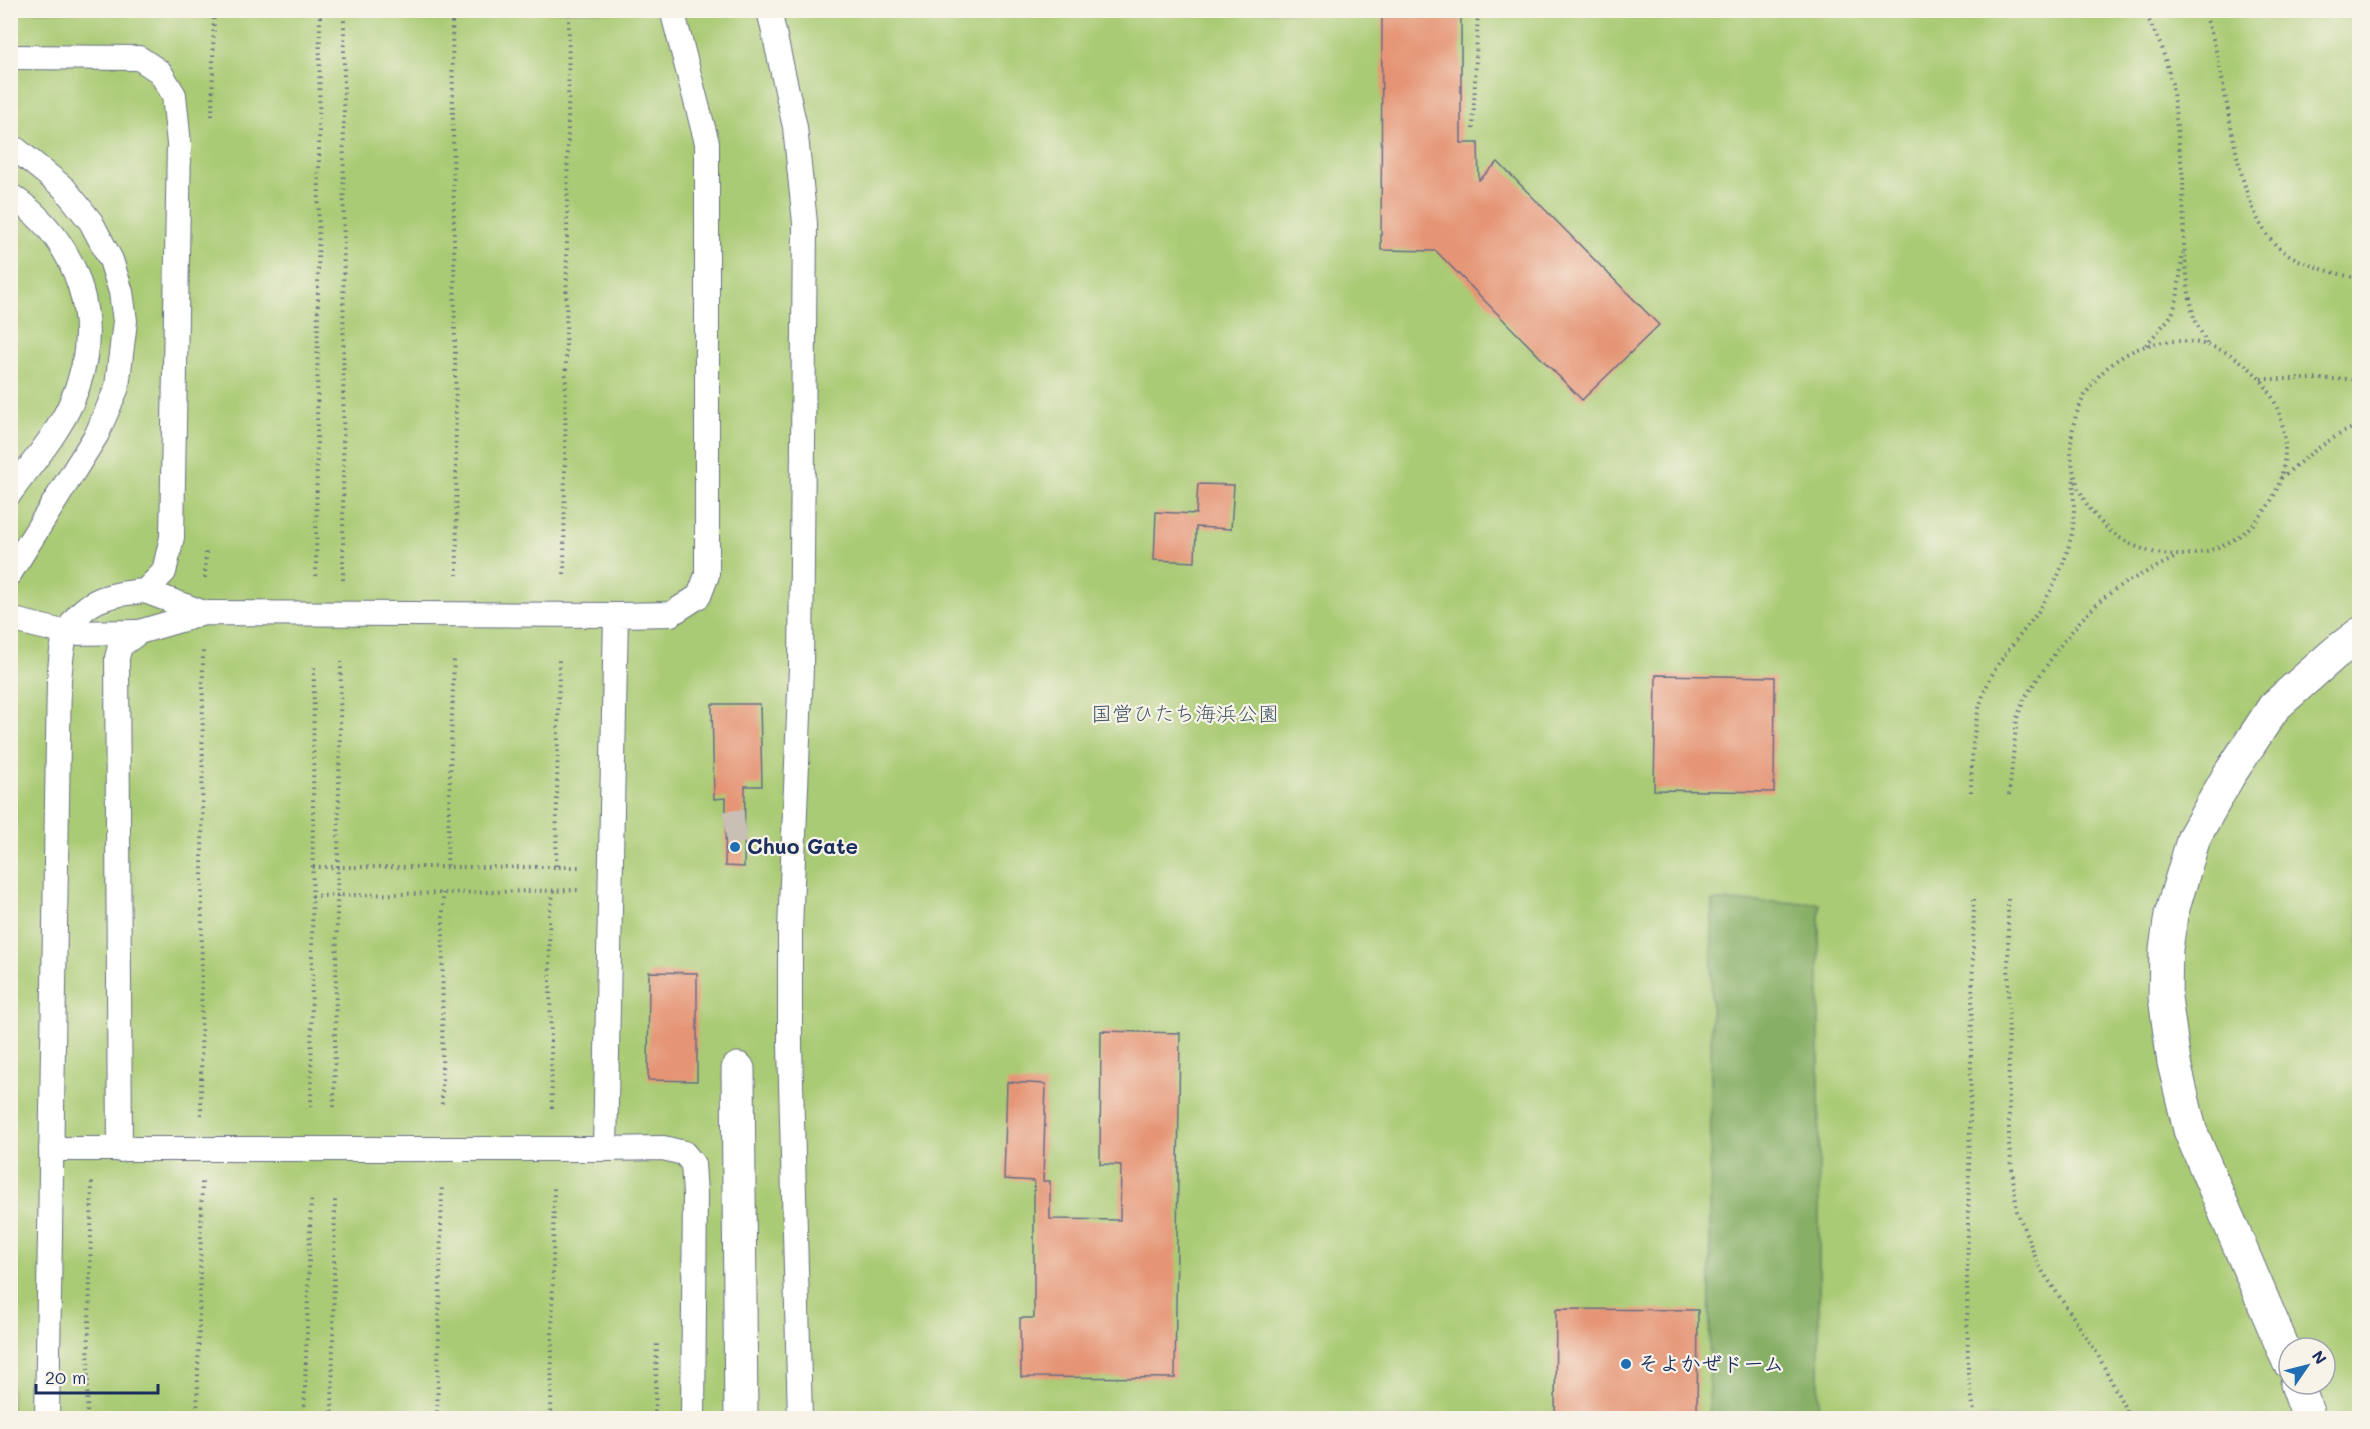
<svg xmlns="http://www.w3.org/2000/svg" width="2370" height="1429" font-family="Mali,'Klee One',sans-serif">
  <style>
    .green { fill: #aacb74; stroke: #627d69; stroke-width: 1.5; fill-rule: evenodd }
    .forest { fill: #87af66; stroke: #516f62; stroke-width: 1.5 }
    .building { fill: #e59576 }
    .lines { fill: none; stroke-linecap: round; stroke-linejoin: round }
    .street-tunnel { stroke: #c9bfb5; stroke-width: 33; stroke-dasharray: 33 16; stroke-linecap: butt }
    .lane-casing { stroke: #676e84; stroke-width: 26 }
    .street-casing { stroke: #676e84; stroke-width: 35 }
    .path { stroke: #676e84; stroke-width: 4; stroke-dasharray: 1.5 4.5; stroke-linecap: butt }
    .lane { stroke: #fff; stroke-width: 24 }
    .street { stroke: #fff; stroke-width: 33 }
    .poi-dot { fill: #1f6fb2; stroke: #f7f3e8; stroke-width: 2 }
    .labels { text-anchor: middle; stroke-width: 4.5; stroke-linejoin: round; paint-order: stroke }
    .park-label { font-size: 21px; fill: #3f5664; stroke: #f7f3e8 }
    .poi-label { font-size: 21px; font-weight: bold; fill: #1b2f5e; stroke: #f7f3e8; text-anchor: start }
  </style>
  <rect width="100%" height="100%" fill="#f7f3e8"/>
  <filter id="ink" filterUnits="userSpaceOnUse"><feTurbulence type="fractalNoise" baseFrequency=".0167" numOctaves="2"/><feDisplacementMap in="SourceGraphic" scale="12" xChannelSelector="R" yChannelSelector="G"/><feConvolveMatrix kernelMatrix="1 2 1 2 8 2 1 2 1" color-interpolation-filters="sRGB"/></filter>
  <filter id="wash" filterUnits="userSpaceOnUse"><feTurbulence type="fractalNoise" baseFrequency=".008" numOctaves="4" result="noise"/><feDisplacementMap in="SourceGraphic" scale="24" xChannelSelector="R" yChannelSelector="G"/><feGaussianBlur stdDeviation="1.35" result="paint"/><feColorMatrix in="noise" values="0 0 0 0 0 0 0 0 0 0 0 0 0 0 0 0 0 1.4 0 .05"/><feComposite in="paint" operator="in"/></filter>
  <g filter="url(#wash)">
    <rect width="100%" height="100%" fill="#f4e3cb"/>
    <path class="green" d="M10,11h2349v1407h-2348zM2289,1348h36v36h-36z"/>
    <path class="forest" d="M1712,901l107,2v515h-110z"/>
    <g id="blocks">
      <g class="building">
        <path d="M1382,10h79v133h17l1,37 19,-18 161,163 -77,75 -146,-149 -55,-1z"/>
        <path d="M1198,484l36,1 -3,44 -35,-2 -1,35 -41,-2 2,-48 40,2z"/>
        <path d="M1656,675l119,2 -1,115 -120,-2z"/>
        <path d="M712,704h48l2,82h-17l-1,81 -19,-1 1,-68 -12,1z"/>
        <path d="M649,972l48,1v108l-49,-1z"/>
        <path d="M1101,1031l79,2 -5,345 -154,-1 -1,-59h14v-137l-30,-2 3,-97 39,2 -3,97h7v38l70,1 1,-55 -21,-1z"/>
        <path d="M1556,1309l142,1 -1,108h-142z"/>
      </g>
    </g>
  </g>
  <g filter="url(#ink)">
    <use href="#blocks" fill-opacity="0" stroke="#676e84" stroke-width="1.5"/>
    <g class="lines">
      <path class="street-tunnel" d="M725,828l20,-2"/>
      <g class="lane-casing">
        <g id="lane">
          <path d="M672,10l35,133v432l-8,21 -28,18 -55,1 -11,534 58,-1 21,5 9,11 2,30 -2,224"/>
          <path d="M769,10l26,117 10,96 -4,445 -11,262v115l10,373"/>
          <path d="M10,57l129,1 21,14 14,23 5,49 -7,393 -8,35 -19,19c-34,3 -62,7 -78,42 -6,12 -6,32 -8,46l-12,739"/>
          <path d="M10,146l7,4 47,38 27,34 20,38 10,32 4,29 -8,66 -20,47 -87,139"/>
          <path d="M10,195c70,46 96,129 62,206 -14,33 -41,63 -62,92"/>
          <path d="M145,591l59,22"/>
          <path d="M10,619l57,14 72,-1"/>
          <path d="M51,1149h554"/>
          <path d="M120,1150l-3,-492 3,-12 19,-14 65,-19 412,2"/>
        </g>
      </g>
      <g class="street-casing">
        <g id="street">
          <path d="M738,1069l3,349"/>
          <path d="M2289,1362l-99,-232 -16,-67 -9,-66 1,-48 5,-34 23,-78 35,-62 45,-68 61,-54 25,-19"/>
          <path d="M2297,1384l12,34"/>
        </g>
      </g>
      <g class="path">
        <path d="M452,10l5,565"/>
        <path d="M2144,10l18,38 10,36 11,95 1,67 5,48 5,24 13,26"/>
        <path d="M2203,10c29,63 26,207 83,243 22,14 49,20 74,26"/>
        <path d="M212,116l2,-106"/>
        <path d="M1473,129l5,-119"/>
        <circle cx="2178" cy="448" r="107"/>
        <path d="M2146,345l26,-30 5,-16 6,-46"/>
        <path d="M2261,379h99"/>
        <path d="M2281,478c24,-20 49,-42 79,-53"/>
        <path d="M564,574l5,-564"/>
        <path d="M316,576l4,-566"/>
        <path d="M205,578l1,-29"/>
        <path d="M343,580l1,-570"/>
        <path d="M1971,792c1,-36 1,-75 17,-109 12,-27 33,-47 50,-71 17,-26 30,-55 35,-85 2,-16 0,-34 1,-51"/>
        <path d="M2009,795l8,-77 8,-21 35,-51 21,-26 20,-20 20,-15 55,-28"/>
        <path d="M447,866l7,-210"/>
        <path d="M556,866l3,-207"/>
        <path d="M313,867h266"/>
        <path d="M312,896l266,-6"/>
        <path d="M1974,899l-7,380 1,94 7,45"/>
        <path d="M2008,899l1,245 8,67 22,55 58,87 33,65"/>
        <path d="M442,1104l1,-211"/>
        <path d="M311,1107l3,-442"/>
        <path d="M334,1107l7,-445"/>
        <path d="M552,1108l-3,-193 5,-25"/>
        <path d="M201,1115l2,-467"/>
        <path d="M87,1418l5,-236"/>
        <path d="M197,1418l5,-236"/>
        <path d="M304,1418l7,-218"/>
        <path d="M332,1418l3,-219"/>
        <path d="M437,1418l5,-232"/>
        <path d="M551,1418l3,-231"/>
        <path d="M655,1418l2,-77"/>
      </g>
      <use href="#lane" class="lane"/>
      <use href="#street" class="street"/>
    </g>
  </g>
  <g class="poi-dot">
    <circle cx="735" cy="847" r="6"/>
    <circle cx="1626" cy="1364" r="6"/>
  </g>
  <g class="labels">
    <g class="park-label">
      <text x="1185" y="721">国営ひたち海浜公園</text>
    </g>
    <g class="poi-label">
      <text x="747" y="854">Chuo Gate</text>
      <text x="1638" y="1371">そよかぜドーム</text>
    </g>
  </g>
  <rect width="2370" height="1429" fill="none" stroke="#f7f3e8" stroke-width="36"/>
  <g transform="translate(2307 1366) rotate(55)"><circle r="28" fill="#f7f3e8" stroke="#9fa5b1" stroke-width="1.5"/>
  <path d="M0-4.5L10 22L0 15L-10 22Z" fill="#1f6fb2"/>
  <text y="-9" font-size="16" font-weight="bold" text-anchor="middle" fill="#1b2f5e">N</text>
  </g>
  <path d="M36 1384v9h122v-9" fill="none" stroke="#1b2f5e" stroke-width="3"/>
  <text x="45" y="1384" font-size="18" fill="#1b2f5e" stroke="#f7f3e8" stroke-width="4.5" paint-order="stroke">20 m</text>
</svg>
